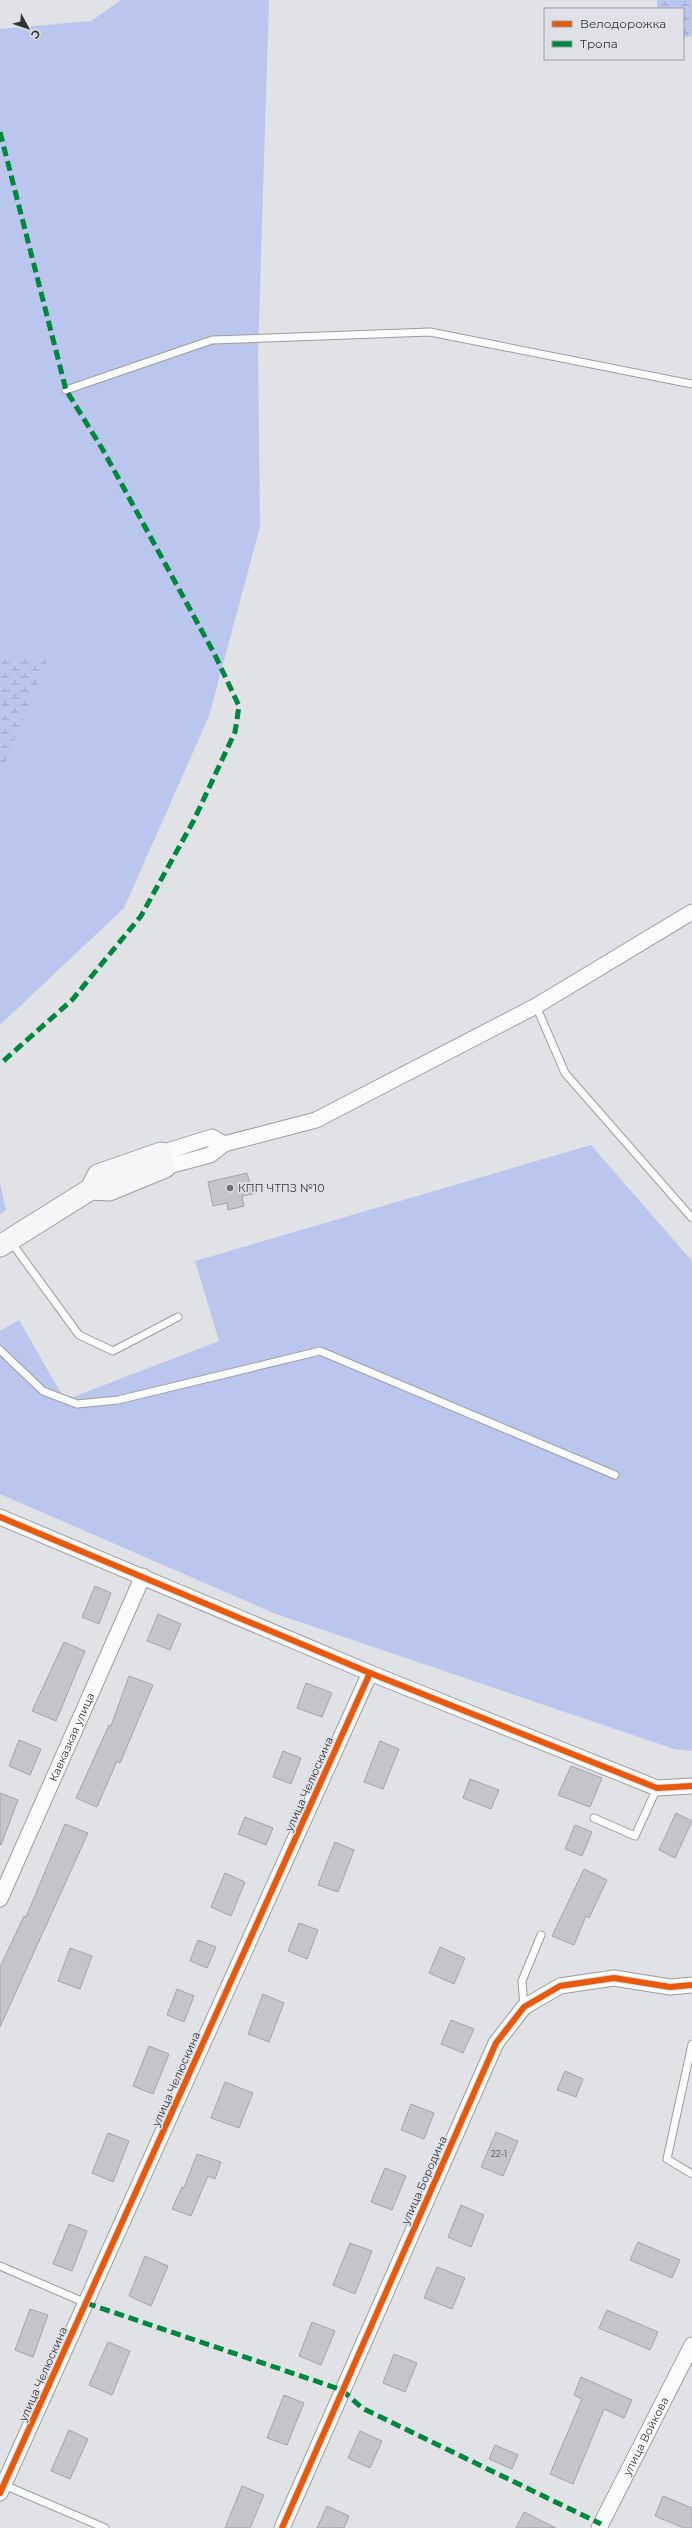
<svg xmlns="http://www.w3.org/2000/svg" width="692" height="2528" font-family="Montserrat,sans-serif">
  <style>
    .green { fill: #bac6ed }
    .wetland { fill: url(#wetland-marsh) }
    .building { fill: #c4c5c8; stroke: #a3a4a6 }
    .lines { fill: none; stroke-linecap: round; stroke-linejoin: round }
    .lane-casing { stroke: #9d9da0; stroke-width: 9 }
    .street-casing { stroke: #9d9da0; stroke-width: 17 }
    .secondary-casing { stroke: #9d9da0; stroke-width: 23 }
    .lane { stroke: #fafbfb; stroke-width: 7 }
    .street { stroke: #fafbfb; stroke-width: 15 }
    .secondary { stroke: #f6f6f9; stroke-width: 21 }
    .quiet { stroke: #00873e; stroke-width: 5; stroke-dasharray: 10 5; stroke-linecap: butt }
    .cycleway-casing { stroke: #dfe1e7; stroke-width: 8 }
    .cycleway { stroke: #e8590c; stroke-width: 6 }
    .poi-dot { fill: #707173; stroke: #dfe1e7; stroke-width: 1.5 }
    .labels { text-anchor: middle; stroke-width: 3.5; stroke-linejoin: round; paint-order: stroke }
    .number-label { font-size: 9px; fill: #57585a }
    .poi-label { font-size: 11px; fill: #333436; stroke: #dfe1e7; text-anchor: start }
    .street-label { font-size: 11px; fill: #333436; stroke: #dfe1e7 }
  </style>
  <defs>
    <pattern id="wetland-marsh" width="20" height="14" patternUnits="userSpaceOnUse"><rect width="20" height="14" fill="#bac6ed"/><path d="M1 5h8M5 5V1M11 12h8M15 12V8" fill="none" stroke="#98a2c1"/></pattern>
  </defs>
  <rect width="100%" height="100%" fill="#e1e2e5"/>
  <g class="green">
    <path d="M121,0h148l-11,353 2,174 -51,189 -85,192 -124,117v-996l91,-8z"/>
    <path d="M591,1145l101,116v490l-18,-2 -398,-135 -276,-120v-163l19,-11 46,80 154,-59 -24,-80z"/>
    <path d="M0,1183l6,27 -6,4z"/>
  </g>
  <g class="wetland">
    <path d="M657,0h35v36l-9,2v-29h-26z"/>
    <path d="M0,657l48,2 -48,115z"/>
  </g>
  <g class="building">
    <path d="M247,1173l6,21 -11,2 2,10 -16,4 -1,-7 -14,3 -5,-24z"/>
    <path d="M95,1586l16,7 -12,31 -17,-7z"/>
    <path d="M158,1614l23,10 -11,26 -23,-9z"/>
    <path d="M64,1642l21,9 -29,70 -24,-10z"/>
    <path d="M129,1676l24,9 -33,78 -3,-2 -20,46 -21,-9 33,-73 2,1z"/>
    <path d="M306,1683l26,10 -10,24 -25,-9z"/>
    <path d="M19,1740l22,9 -11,26 -21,-9z"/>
    <path d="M380,1741l19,8 -16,40 -19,-7z"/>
    <path d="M283,1751l18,7 -10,26 -18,-7z"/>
    <path d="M571,1766l31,12 -12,29 -32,-12z"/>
    <path d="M470,1779l29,11 -8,19 -28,-11z"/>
    <path d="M0,1793l18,7 -17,45 -1,-1z"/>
    <path d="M676,1813l16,8 -17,37 -16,-8z"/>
    <path d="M245,1817l28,11 -7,17 -28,-11z"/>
    <path d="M65,1824l23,9 -88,194v-60l24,-51 2,1z"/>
    <path d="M575,1825l17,7 -10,24 -17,-7z"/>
    <path d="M335,1842l19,8 -16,42 -20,-7z"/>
    <path d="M584,1869l23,11 -18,38 -3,-2 -12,29 -22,-9z"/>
    <path d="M225,1873l20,9 -14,34 -20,-9z"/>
    <path d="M299,1923l19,7 -11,29 -19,-8z"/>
    <path d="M198,1940l18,7 -9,21 -17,-7z"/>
    <path d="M440,1947l25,11 -11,26 -25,-11z"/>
    <path d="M70,1948l22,8 -12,33 -22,-8z"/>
    <path d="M177,1989l17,7 -10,26 -17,-7z"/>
    <path d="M263,1994l21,9 -15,39 -21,-8z"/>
    <path d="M451,2020l23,9 -11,24 -22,-9z"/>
    <path d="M149,2046l20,8 -16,40 -20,-8z"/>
    <path d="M565,2071l18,8 -7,18 -19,-7z"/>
    <path d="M225,2082l28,11 -14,35 -28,-10z"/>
    <path d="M411,2104l23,9 -10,26 -23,-9z"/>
    <path d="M496,2132l22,9 -15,35 -22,-9z"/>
    <path d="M108,2133l21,8 -16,41 -21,-9z"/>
    <path d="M197,2154l24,8 -6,17 -7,-3 -17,40 -19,-7 10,-22 2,1z"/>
    <path d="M385,2168l21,8 -14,34 -21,-8z"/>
    <path d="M461,2205l23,10 -13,32 -23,-10z"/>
    <path d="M69,2224l18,7 -15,40 -19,-7z"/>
    <path d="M638,2242l42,18 -8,18 -42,-18z"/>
    <path d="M350,2243l22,8 -17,43 -22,-9z"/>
    <path d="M145,2256l23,10 -17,40 -22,-10z"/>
    <path d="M437,2267l28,11 -13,31 -28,-11z"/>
    <path d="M30,2309l18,6 -15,42 -18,-7z"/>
    <path d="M607,2310l51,22 -8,18 -51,-22z"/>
    <path d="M312,2322l23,9 -14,34 -22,-9z"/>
    <path d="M108,2342l22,9 -18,44 -23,-10z"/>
    <path d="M394,2354l23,9 -12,29 -22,-9z"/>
    <path d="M581,2377l51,23 -8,18 -20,-9 -31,75 -23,-10 32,-75 -8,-4z"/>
    <path d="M284,2395l20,8 -17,42 -20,-7z"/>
    <path d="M69,2430l19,9 -18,40 -19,-8z"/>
    <path d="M360,2431l22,10 -12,27 -22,-10z"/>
    <path d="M495,2445l23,10 -6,14 -23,-10z"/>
    <path d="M242,2486l22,9 -14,33h-25z"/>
    <path d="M663,2496l29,12v20h-8l-29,-12z"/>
    <path d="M327,2506l22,10 -5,12h-27z"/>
    <path d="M524,2512l32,16h-40z"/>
  </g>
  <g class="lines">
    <g class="lane-casing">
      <g id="lane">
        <path d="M66,390l146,-50 218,-8 262,52"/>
        <path d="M536,1006l29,67 127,145"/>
        <path d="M11,1242l68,93 34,16 65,-34"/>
        <path d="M0,1350l43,41 34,13 41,-4 202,-49 295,124"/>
        <path d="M594,1818l41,18 22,-48"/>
        <path d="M524,2007l-2,-26 19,-46"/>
        <path d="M692,2044l-25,115 25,15"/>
        <path d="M0,2266l86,37"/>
        <path d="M4,2485l101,43"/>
      </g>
    </g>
    <g class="street-casing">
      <g id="street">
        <path d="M224,1144l92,-24 220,-114 156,-94"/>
        <path d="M161,1153l51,-16 12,7 -14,11 -45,12"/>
        <path d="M0,1517l370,156 287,115 35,-2"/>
        <path id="s1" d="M0,1899l143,-323"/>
        <path d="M0,2493l370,-820"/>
        <path d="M282,2528l214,-485 28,-36 36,-21 54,-8 56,9 22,-2"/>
        <path id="s2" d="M599,2528l93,-183"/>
      </g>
    </g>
    <g class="secondary-casing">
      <g id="secondary">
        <path d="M161,1153l-63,22 -7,14 18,1 56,-23"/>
        <path d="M0,1246l91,-57"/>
      </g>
    </g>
    <use href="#lane" class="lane"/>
    <use href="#street" class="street"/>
    <use href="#secondary" class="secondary"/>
    <g class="quiet">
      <path d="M0,132l66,258 37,60 112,205 24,51 -4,26 -41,88 -53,96 -69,84 -72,64"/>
      <path d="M86,2303l256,87 20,18 239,116"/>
    </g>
    <g class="cycleway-casing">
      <g id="cycleway">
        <path d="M0,1517l370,156 287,115 35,-2"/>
        <path d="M0,2493l370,-820"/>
        <path d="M282,2528l214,-485 28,-36 36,-21 54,-8 56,9 22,-2"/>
      </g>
    </g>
    <use href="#cycleway" class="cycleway"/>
  </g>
  <circle class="poi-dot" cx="230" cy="1188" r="4"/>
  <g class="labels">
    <g class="number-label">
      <text x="499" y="2157">22-1</text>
    </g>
    <g class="poi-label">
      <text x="238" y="1192">КПП ЧТПЗ №10</text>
    </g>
    <g class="street-label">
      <text dy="4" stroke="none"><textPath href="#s1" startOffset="177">Кавказкая улица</textPath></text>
      <text transform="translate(309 1784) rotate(-66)" y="4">улица Челюскина</text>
      <text transform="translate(176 2079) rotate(-66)" y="4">улица Челюскина</text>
      <text transform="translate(424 2180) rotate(-66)" y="4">улица Бородина</text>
      <text transform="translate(43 2374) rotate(-66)" y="4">улица Челюскина</text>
      <text dy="4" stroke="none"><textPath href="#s2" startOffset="103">улица Войкова</textPath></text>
    </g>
  </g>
  <rect x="544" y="8" width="140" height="52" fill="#dfe1e7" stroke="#9a9ca0"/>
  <rect x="552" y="21" width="20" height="6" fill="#e8590c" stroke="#9a9ca0"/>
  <text x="580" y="28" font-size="12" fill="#333436">Велодорожка</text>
  <rect x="552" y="41" width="20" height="6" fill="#00873e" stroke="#9a9ca0"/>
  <text x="580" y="48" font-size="12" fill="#333436">Тропа</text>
  <g transform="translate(28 28) rotate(130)" stroke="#dfe1e7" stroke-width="3" paint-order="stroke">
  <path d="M0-3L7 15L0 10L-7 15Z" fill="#333436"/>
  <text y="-6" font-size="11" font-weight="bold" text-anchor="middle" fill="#333436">С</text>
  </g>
</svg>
